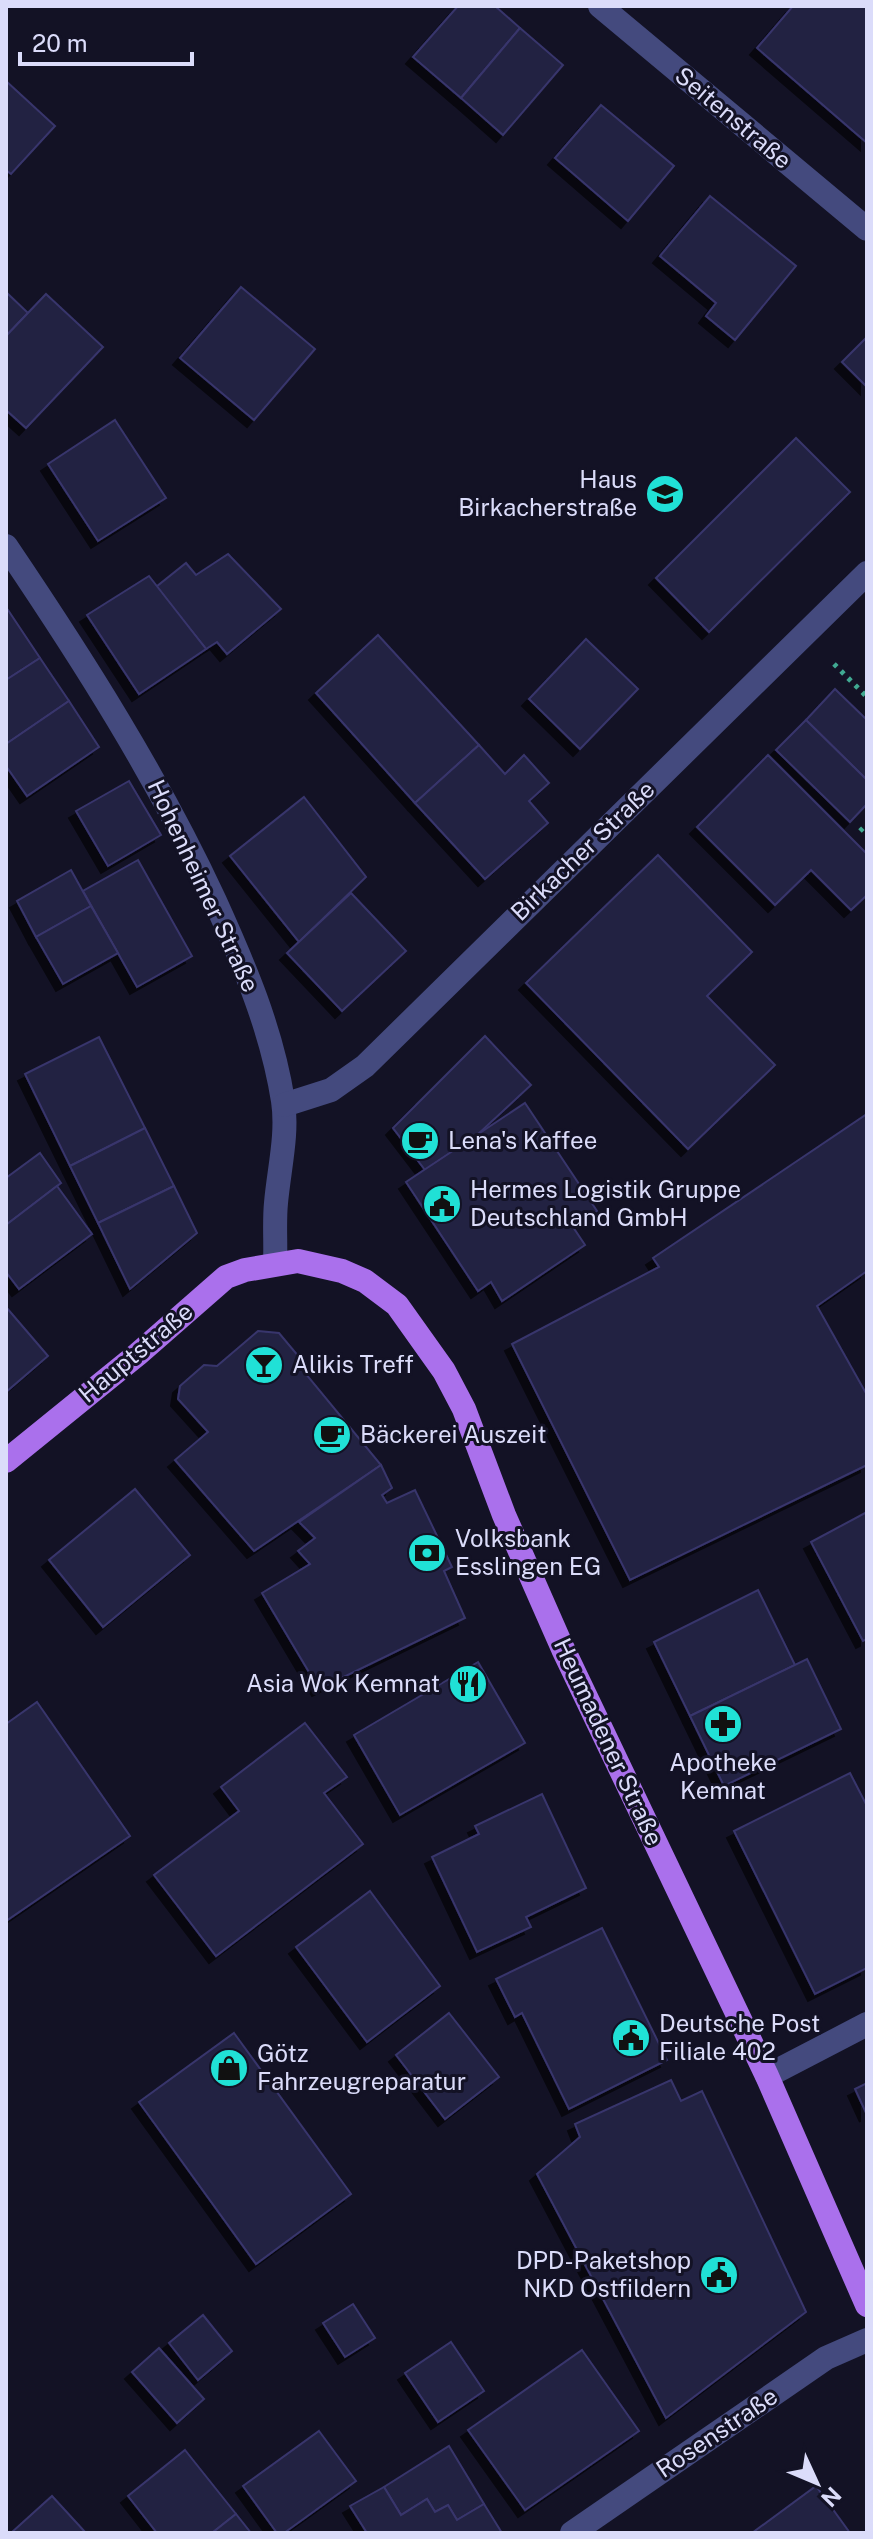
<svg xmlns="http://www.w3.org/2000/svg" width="873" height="2539" font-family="'Public Sans',sans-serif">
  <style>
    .building { fill: #232143; stroke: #38366c; stroke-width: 2; filter: url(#shadow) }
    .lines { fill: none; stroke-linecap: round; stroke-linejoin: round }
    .path { stroke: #40a992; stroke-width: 5; stroke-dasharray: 4 6; stroke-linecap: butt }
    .minor { stroke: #444a7e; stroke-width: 24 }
    .major { stroke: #aa70ec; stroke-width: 24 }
    .labels { text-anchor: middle; stroke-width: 6; stroke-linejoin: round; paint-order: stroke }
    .street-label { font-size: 24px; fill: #dbdcfa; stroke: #131225 }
    .poi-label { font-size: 24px; fill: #dbdcfa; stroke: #131225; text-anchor: start }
  </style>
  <defs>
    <filter id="shadow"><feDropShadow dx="-7" dy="7" stdDeviation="0" flood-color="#0009"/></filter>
  </defs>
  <rect width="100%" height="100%" fill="#131225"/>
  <g class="building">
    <path d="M458,6h37l25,22 -59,70 -48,-41z"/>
    <path d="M793,6h74v137l-110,-95z"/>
    <path d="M520,28l43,37 -60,70 -42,-37z"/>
    <path d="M6,81l49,45 -44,48 -5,-4z"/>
    <path d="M601,105l73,61 -46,55 -73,-63z"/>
    <path d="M710,196l86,70 -61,74 -29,-24 10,-13 -56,-47z"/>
    <path d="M241,287l74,62 -61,71 -74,-62z"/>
    <path d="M6,292l22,21 -22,23z"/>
    <path d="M46,294l57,53 -77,81 -20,-18v-74z"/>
    <path d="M867,337v50l-25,-25z"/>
    <path d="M115,420l51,78 -68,43 -50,-77z"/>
    <path d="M796,438l54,54 -141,140 -53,-54z"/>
    <path d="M228,554l53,55 -54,45 -10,-12 -11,7 -50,-62 30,-24 10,12z"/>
    <path d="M149,576l57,73 -67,45 -52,-79z"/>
    <path d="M8,610l32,48 -34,22v-69z"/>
    <path d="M378,635l101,110 -64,58 -99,-110z"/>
    <path d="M586,639l52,50 -58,60 -51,-50z"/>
    <path d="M40,658l29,43 -63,43v-64z"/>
    <path d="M835,689l32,31v60l-61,-60z"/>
    <path d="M69,701l30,46 -72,49 -21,-30v-22z"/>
    <path d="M806,720l61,60v24l-17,18 -74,-72z"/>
    <path d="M479,745l26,29 19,-19 25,28 -20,18 19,22 -63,56 -70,-76z"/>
    <path d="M768,755l99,99v41l-16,15 -40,-40 -36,35 -78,-78z"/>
    <path d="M129,781l32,54 -53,31 -32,-55z"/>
    <path d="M304,797l62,80 -67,65 -69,-86z"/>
    <path d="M658,855l94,97 -45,44 68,69 -87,84 -162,-166z"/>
    <path d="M138,860l54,96 -55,31 -54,-96z"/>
    <path d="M71,870l20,36 -55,31 -19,-36z"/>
    <path d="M351,893l55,58 -64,60 -55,-58z"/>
    <path d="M91,906l27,47 -55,31 -27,-47z"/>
    <path d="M485,1036l46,49 -55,51 -51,34 -32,-42z"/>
    <path d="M99,1037l46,91 -75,38 -45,-92z"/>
    <path d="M525,1103l72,108 -24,16 12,18 -83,56 -11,-19 -13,9 -72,-109z"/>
    <path d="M867,1114v157l-50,35 50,89v70l-237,115 -118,-236 147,-77 -6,-9z"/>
    <path d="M145,1128l29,58 -76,37 -28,-57z"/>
    <path d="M40,1153l21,30 -55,42v-47z"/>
    <path d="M57,1186l35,48 -73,55 -13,-17v-47z"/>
    <path d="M174,1186l23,47 -67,56 -32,-66z"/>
    <path d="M6,1307l42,49 -42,36z"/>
    <path d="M258,1331l21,2 26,31v9l76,92 -127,86 -79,-91 33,-28 -30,-33 2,-13 24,-21 13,1z"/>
    <path d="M381,1465l11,23 -10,7 5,8 28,-13 37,77 -8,4 21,47 -146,71 -57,-96 48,-29 -12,-13 17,-13 -16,-16z"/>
    <path d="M135,1489l55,66 -87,72 -54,-67z"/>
    <path d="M867,1512v127l-4,2 -52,-99z"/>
    <path d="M758,1590l37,75 -105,51 -36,-74z"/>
    <path d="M807,1659l34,70 -117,57 -34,-70z"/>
    <path d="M478,1662l47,81 -125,72 -46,-80z"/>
    <path d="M37,1702l93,134 -124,85v-197z"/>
    <path d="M305,1723l42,54 -23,16 39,51 -147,112 -62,-81 85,-64 -18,-24z"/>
    <path d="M850,1773l17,33v162l-52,26 -81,-163z"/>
    <path d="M542,1794l44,94 -60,29 5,10 -54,25 -45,-95 47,-23 -4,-8z"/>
    <path d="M370,1891l70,95 -73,56 -71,-95z"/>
    <path d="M602,1928l65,132 -98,49 -47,-96 -7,4 -19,-38z"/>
    <path d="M449,2013l50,64 -54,42 -49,-64z"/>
    <path d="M234,2033l117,161 -95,70 -117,-162z"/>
    <path d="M671,2080l10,21 21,-10 104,221 -140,106 -129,-244 43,-37 -5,-13z"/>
    <path d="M867,2083v32l-12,-26z"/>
    <path d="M353,2304l22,34 -30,19 -22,-34z"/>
    <path d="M203,2315l29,36 -34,29 -29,-37z"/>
    <path d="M451,2342l33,49 -46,31 -33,-49z"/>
    <path d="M159,2348l45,51 -27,24 -45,-51z"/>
    <path d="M582,2350l57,81 -114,79 -57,-80z"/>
    <path d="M319,2431l37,50 -72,52h-7l-34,-47z"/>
    <path d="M449,2446l35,58 -27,16 -9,-15 -13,7 -8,-13 -26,16 -17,-28z"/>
    <path d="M185,2450l51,64 -24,19h-55l-29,-37z"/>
    <path d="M816,2486l34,47h-98z"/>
    <path d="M384,2487l17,28 26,-16 8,13 13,-7 9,15 27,-16 18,29h-135l-17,-27z"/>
    <path d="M52,2496l34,37h-75z"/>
    <path d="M236,2514l15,19h-39z"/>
  </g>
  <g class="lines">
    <g class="path">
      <path d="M834,664l33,33"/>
      <path d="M860,831l7,-7"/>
    </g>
    <g class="minor">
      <path d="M600,6l267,223"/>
      <path d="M6,546c77,114 151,230 209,355 29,64 57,129 68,200 5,33 -4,68 -7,102 -2,20 0,40 -1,60"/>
      <path d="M284,1105l47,-15 34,-24 502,-493"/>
      <path d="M767,2076l100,-52"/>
      <path d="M572,2533l254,-175 41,-18"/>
    </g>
    <path class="major" d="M6,1461l132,-107 88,-77 19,-7 53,-9 44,10 23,10 32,24 47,66 20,38 40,106 59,134 204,427 100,229"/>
  </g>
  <defs>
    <g id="school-disc" transform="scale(2)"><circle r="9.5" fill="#20e1d6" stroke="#131225"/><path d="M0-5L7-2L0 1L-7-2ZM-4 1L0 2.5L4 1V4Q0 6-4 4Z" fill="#111"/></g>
    <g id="cafe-disc" transform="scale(2)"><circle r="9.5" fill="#20e1d6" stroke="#131225"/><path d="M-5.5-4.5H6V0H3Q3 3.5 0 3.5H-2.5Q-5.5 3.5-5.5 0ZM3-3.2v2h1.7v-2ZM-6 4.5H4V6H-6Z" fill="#111"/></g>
    <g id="civic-disc" transform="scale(2)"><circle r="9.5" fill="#20e1d6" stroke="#131225"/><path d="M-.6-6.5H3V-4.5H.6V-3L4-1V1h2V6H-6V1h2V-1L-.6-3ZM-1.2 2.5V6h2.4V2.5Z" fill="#111"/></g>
    <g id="bar-disc" transform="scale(2)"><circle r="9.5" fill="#20e1d6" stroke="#131225"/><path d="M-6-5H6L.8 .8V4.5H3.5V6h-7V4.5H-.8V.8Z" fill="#111"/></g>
    <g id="bank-disc" transform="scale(2)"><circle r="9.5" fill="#20e1d6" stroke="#131225"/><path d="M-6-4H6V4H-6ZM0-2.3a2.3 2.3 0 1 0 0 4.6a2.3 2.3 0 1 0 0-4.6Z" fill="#111"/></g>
    <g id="restaurant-disc" transform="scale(2)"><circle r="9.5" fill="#20e1d6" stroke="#131225"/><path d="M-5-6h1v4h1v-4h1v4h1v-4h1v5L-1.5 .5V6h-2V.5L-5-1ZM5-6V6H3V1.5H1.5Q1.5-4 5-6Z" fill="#111"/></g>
    <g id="pharmacy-disc" transform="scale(2)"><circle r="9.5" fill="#20e1d6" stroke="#131225"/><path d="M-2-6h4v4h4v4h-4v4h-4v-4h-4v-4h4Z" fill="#111"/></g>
    <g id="shop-disc" transform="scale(2)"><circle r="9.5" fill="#20e1d6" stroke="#131225"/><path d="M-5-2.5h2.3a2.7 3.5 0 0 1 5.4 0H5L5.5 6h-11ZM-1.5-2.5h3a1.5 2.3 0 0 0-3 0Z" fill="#111"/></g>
  </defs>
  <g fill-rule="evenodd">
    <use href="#school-disc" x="665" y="494"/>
    <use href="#cafe-disc" x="420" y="1141"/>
    <use href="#civic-disc" x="442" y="1204"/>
    <use href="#bar-disc" x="264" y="1365"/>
    <use href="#cafe-disc" x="332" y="1435"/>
    <use href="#bank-disc" x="427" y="1553"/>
    <use href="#restaurant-disc" x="468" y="1684"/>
    <use href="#pharmacy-disc" x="723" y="1724"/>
    <use href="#civic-disc" x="631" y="2038"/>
    <use href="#shop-disc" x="229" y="2068"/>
    <use href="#civic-disc" x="719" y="2275"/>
  </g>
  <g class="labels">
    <g class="street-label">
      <text transform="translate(733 118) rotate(40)" y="8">Seitenstraße</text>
      <text transform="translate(583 851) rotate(-44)" y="8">Birkacher Straße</text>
      <text transform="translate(203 886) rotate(65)" y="8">Hohenheimer Straße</text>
      <text transform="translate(136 1353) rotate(-40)" y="8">Hauptstraße</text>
      <text transform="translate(608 1742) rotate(65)" y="8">Heumadener Straße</text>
      <text transform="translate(717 2433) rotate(-34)" y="8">Rosenstraße</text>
    </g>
    <g class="poi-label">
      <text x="637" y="488" text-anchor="end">Haus<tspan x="637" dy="28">Birkacherstraße</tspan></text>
      <text x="448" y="1149">Lena's Kaffee</text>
      <text x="470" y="1198">Hermes Logistik Gruppe<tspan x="470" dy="28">Deutschland GmbH</tspan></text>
      <text x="292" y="1373">Alikis Treff</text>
      <text x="360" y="1443">Bäckerei Auszeit</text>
      <text x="455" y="1547">Volksbank<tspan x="455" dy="28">Esslingen EG</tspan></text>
      <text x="440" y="1692" text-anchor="end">Asia Wok Kemnat</text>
      <text x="723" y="1771" text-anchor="middle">Apotheke<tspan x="723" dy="28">Kemnat</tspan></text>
      <text x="659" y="2032">Deutsche Post<tspan x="659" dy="28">Filiale 402</tspan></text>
      <text x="257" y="2062">Götz<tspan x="257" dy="28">Fahrzeugreparatur</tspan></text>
      <text x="691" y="2269" text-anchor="end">DPD-Paketshop<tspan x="691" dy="28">NKD Ostfildern</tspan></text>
    </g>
  </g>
  <rect width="873" height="2539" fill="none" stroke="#dbdcfa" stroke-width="16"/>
  <g transform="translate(817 2483) rotate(134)" stroke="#131225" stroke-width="6" paint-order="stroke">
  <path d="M0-6L14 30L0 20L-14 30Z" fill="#dbdcfa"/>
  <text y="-12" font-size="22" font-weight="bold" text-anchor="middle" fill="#dbdcfa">N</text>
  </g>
  <path d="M20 52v12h172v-12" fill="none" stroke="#dbdcfa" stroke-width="4"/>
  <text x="32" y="52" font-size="24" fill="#dbdcfa" stroke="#131225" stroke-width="6" paint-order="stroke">20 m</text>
</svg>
